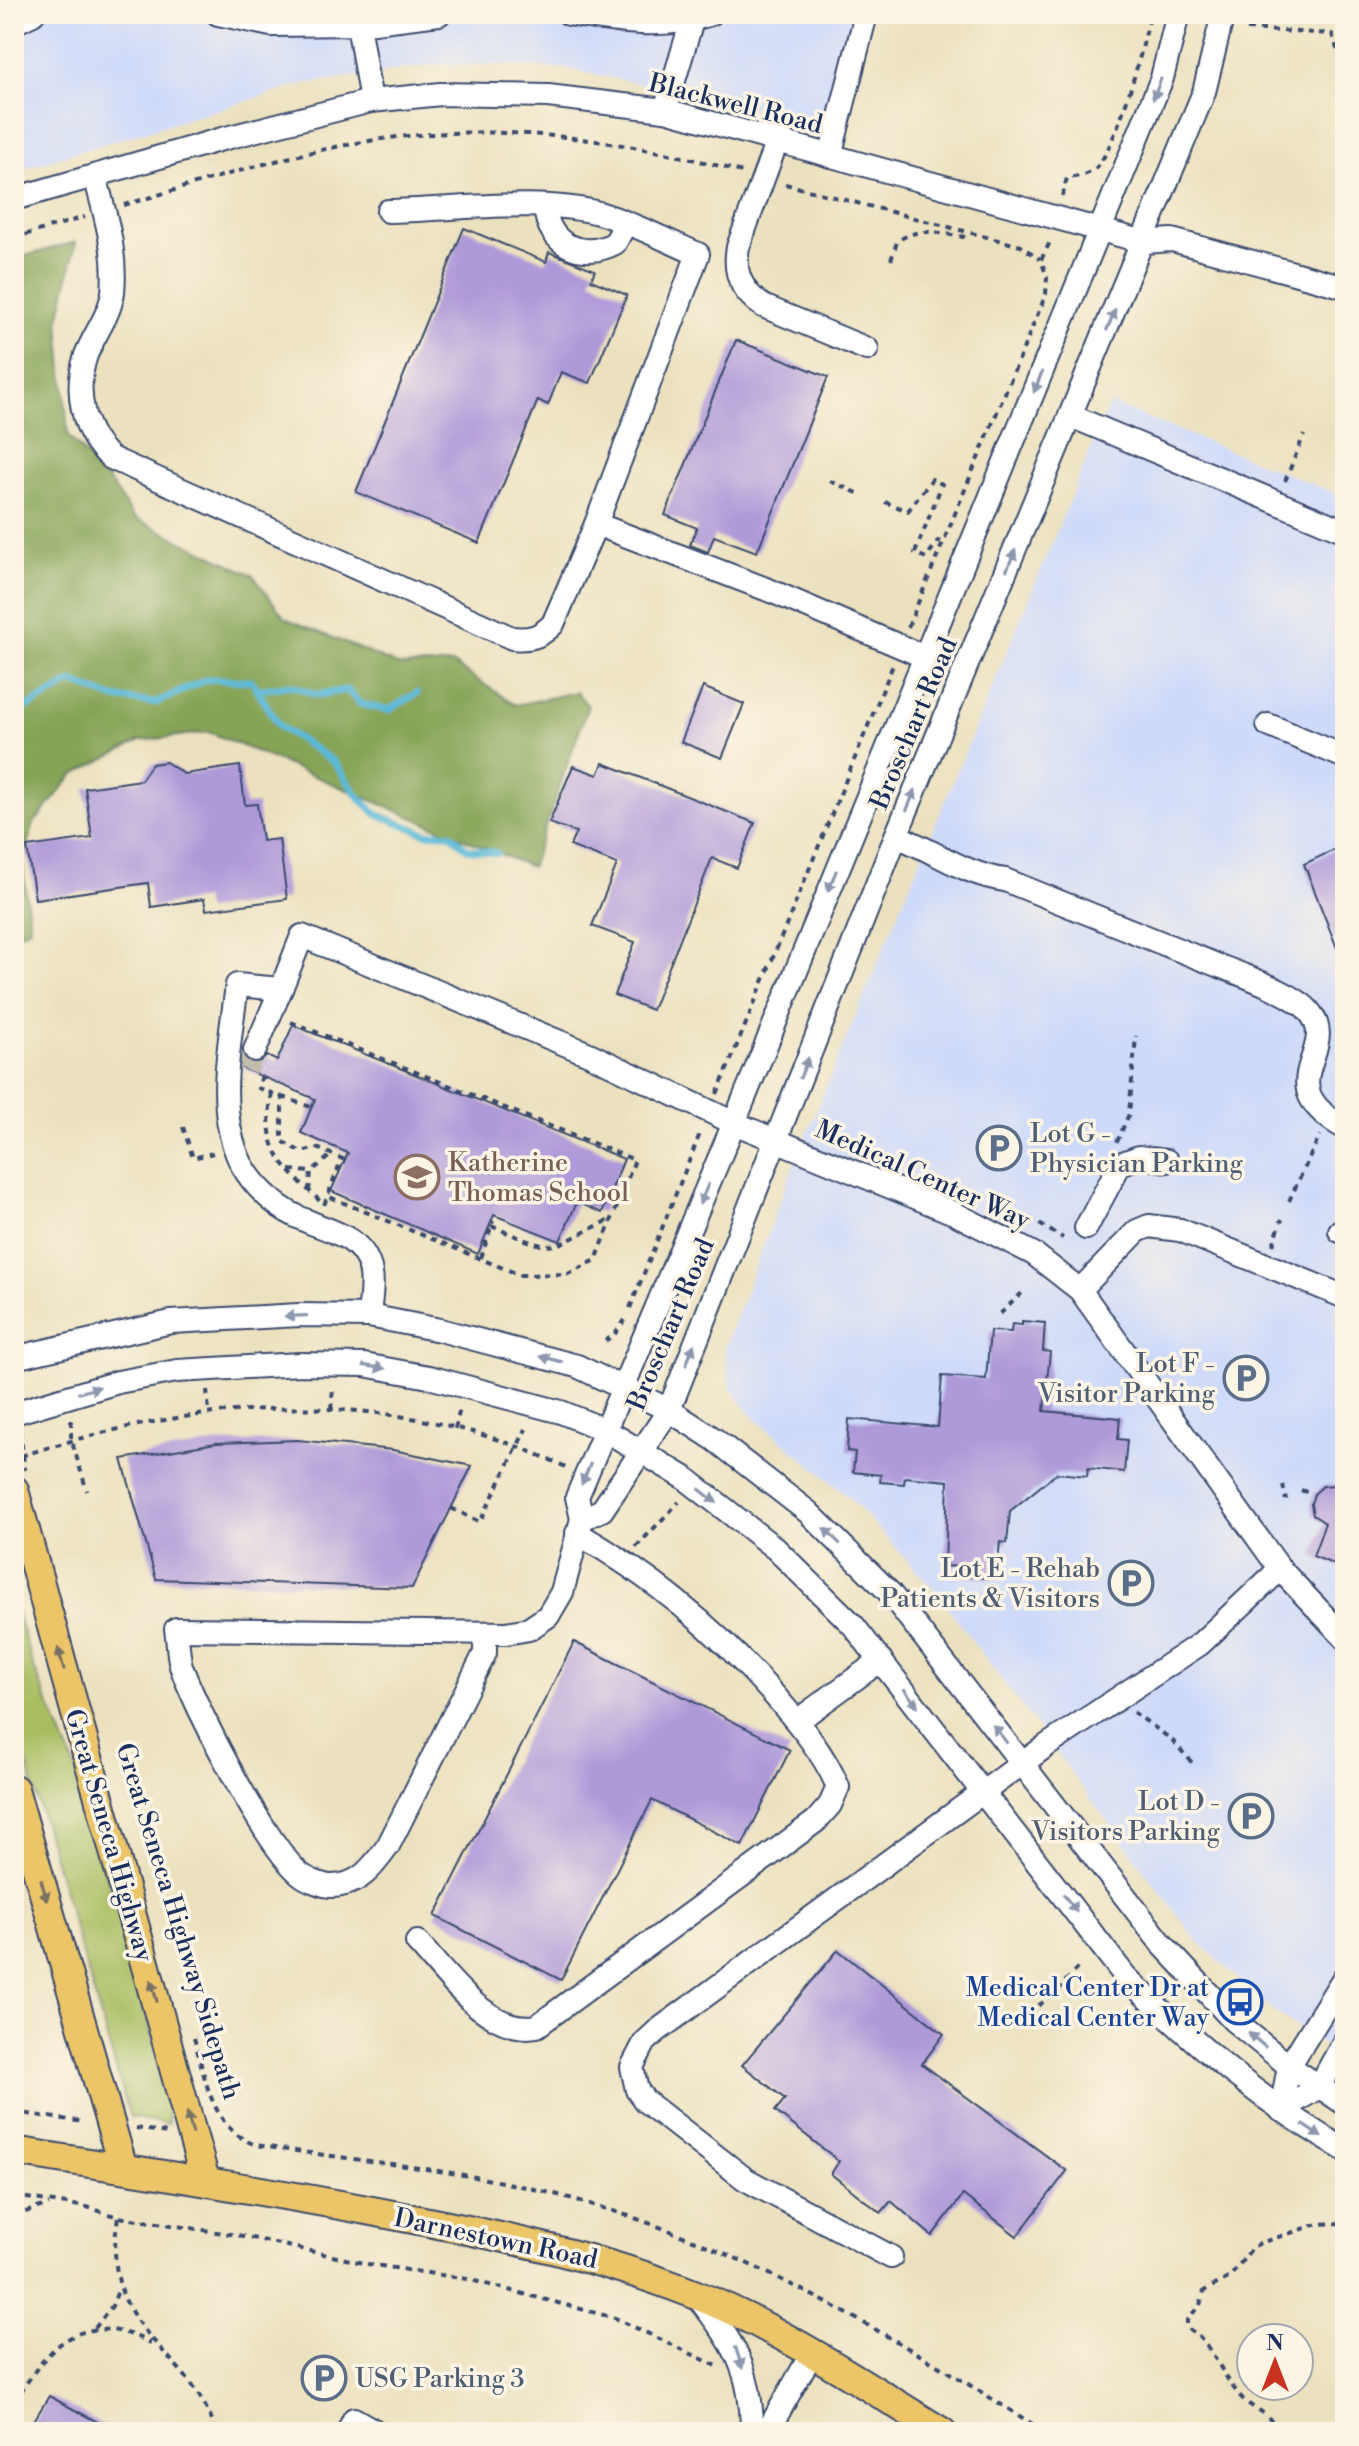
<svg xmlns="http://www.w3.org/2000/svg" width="1359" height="2446" font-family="'Libre Bodoni',serif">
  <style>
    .built { fill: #cfdafa }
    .green { fill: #a8bd61; stroke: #627660; stroke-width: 2 }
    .forest { fill: #86a457; stroke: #506a5a; stroke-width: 2 }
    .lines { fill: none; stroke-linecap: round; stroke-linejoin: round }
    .stream { stroke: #5ab9d8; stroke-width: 7 }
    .building { fill: #af9ad9 }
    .minor-tunnel { stroke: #c2bdac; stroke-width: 22; stroke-dasharray: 22 11; stroke-linecap: butt }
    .minor-casing { stroke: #3a4a6d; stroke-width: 26 }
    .major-casing { stroke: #3a4a6d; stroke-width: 32 }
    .path { stroke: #3a4a6d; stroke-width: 4; stroke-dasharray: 6 6; stroke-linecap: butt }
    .minor { stroke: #fff; stroke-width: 22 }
    .major { stroke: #ecc569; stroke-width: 28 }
    .oneway { fill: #8d97ae }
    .oneway2 { fill: #797263 }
    .labels { text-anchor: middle; stroke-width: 7; stroke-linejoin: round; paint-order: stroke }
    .street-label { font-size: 26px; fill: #1b2f5e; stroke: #fcf5e5 }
    .service-label { font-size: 26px; fill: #4e5e75; stroke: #fcf5e5; text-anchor: end }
    .education-label { font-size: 26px; fill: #785e54; stroke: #fcf5e5; text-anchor: start }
    .transit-label { font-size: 26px; fill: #164399; stroke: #fcf5e5; text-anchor: end }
  </style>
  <rect width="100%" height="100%" fill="#fcf5e5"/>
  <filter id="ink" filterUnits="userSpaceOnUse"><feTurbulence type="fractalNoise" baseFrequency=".0125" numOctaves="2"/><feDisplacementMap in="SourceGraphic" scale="16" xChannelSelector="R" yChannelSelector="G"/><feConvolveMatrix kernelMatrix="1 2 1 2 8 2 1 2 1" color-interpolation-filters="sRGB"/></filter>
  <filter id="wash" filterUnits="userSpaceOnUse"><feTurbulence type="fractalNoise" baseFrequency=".006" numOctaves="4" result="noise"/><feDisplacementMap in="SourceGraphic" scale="32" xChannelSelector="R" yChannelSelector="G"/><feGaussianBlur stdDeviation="1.8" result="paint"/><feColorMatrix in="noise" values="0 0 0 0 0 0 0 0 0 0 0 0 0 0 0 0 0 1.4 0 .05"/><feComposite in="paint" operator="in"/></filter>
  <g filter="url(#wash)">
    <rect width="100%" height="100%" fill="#ece1bf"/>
    <g class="built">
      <path d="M14,14h842l-22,92 -14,13 -18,3 -96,-25 -139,-28 -60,-4h-73l-131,19 -289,87z"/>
      <path d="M1110,403l235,94v1563l-70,-48 -78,-71 -261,-349 -85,-93 -101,-85 -19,-26 -7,-39 69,-182z"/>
    </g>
    <path class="green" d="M14,1603l19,63 47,113 88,315v30l-38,-7 -116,-397z"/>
    <path class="forest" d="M76,242l-17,78 9,115 39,43 27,40 119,57 32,43 115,48 53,-2 63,41 60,-13 12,14 -57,161 -322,-135 -69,9 -67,34 -39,48 -12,37 8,68 -16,8v-677z"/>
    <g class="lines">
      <g class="stream">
        <path d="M257,690l33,-5 27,10 30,-5 13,14 29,6 28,-17"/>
        <path d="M14,715l58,-33 41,16 42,5 53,-24 44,2 27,45 55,36 22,32 20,20 49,19 26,1 16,15 30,4"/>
      </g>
    </g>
    <g id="blocks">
      <g class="building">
        <path d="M464,228l82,34 3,-10 46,18 -4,10 36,15 -37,88 -29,-11 -13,33 -10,-5 -59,143 -123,-51z"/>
        <path d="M736,340l92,37 -71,175 -43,-16 -6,16 -18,-7 7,-17 -32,-13z"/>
        <path d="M703,687l41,17 -22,54 -41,-16z"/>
        <path d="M166,762l18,12 56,-8 5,39 12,-1 5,37 17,-2 8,60 -81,11 -2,-11 -53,8 -3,-24 -113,16 -8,-52 65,-9 -7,-50 56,-8 11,-16z"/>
        <path d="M603,763l152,60 -18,45 -25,-10 -60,152 -38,-15 21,-53 -43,-16 25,-62 -47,-18 6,-14 -27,-9 24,-57 25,9z"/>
        <path d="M1336,849l9,5 -1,112 -40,-102z"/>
        <path d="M293,1025l331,134 -22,54 -25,-11 -17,39 -66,-26 -16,39 -147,-63 17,-38 -47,-20 14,-34 -73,-31 4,-8 11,4 10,-8 10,5z"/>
        <path d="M1022,1321l23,2 -2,28 7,1 -6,59 76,7 -2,21 9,1 -3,32 -36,-4 -1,8 -30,-3 -47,38 -3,32 -7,-1 -4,37 -32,-3v-9l-19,-1 3,-85 -43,-4 -1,7 -24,-2 1,-7 -28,-3 2,-20 -8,-1 2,-32 89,8 4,-51 44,3 4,-48 21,1 1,-8 10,1z"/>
        <path d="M298,1440l95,10 79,16 -60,122 -256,-9 -34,-120 94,-16z"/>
        <path d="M1345,1484v85l-32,-13 12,-33 -12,-8 -2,-11 3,-10 9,-8z"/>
        <path d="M574,1642l216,108 -48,96 -90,-46 -91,180 -126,-64z"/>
        <path d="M838,1950l106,84 -22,30 145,107 -50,65 -54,-41 -31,41 -41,-35 -10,12 -50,-39 8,-13 -64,-50 10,-12 -43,-34z"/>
        <path d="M49,2396l67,36h-89z"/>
      </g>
    </g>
  </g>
  <g filter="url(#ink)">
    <use href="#blocks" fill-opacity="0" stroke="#3a4a6d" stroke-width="2"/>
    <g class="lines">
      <path class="minor-tunnel" d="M246,1070l9,-20"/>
      <g class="minor-casing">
        <g id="minor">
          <path d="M218,14l53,11 87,-1 13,77"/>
          <path d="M358,14v10l81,-10"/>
          <path d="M569,14c47,8 96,16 142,0"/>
          <path d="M14,23l19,-9"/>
          <path d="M665,110l29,-96"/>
          <path d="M777,141l-39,106c-5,26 4,45 25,59l104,43"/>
          <path d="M830,156l36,-142"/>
          <path d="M95,176c10,38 22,76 18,116 -3,23 -19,42 -27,63 -12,36 -4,78 25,103l401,180c18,2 28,-1 41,-14l43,-100"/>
          <path d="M14,199l208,-60 149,-38 70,-7 107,2 117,14 479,132 28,-2 173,47"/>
          <path d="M545,207c3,39 38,53 70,36l11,-20"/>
          <path d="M388,211c62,-1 156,-14 214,3 33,10 65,27 96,40l-102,270 175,67 154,66"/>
          <path d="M1071,416l274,115"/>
          <path d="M1268,725l77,32"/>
          <path d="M896,836c37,14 70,39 109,44 68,27 136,55 204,82 25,10 81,29 99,48 36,40 -44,73 37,118"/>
          <path d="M281,989l21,-53 287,118 145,69 220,90 80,41 46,36 200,279 65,69"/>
          <path d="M255,1050l26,-61 -44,-4c-7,58 -23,126 5,180 11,20 32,40 52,50 29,16 66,17 76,53 4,14 0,34 -1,48"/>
          <path d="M1086,1228l34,-64 19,-7 28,4"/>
          <path d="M1340,1231l5,-2"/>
          <path d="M1080,1290l57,-59 12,-5 31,4 165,67"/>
          <path d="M14,1358l157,-36 128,-7 70,1 71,14 137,36 92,44 45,29 94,73 82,81 272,351 72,77 55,45 56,38"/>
          <path d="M14,1413l104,-31 59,-11 123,-7 64,1 65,12 132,35 44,18 80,48 91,71 77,76 272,351c67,66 138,127 220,174"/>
          <path d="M582,1519l20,-9 67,-100 227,-574 308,-744 19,-78"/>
          <path d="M485,1634v19l-97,193c-15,21 -29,40 -57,40 -7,0 -22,-6 -28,-10 -34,-23 -108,-169 -122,-210 -3,-12 -3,-25 -5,-37l330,4 23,-4 19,-13 14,-24 20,-73 -5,-22 157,-374 428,-1045 16,-64"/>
          <path d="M797,1721l84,-61"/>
          <path d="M417,1942c30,32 70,93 120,84l279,-205 14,-16 8,-18c-14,-34 -39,-63 -63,-91 -58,-66 -122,-119 -198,-163"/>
          <path d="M1281,2110l8,-44 56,-90"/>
          <path d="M1281,2110l38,-23 26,-47"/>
          <path d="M891,2257l-146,-78 -100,-78 -8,-11 -5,-23 13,-25 12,-11 389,-285 154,-102 80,-75"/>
          <path d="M697,2296c37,48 55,73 55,136"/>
          <path d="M348,2432l6,-13 23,13"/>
          <path d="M767,2432l45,-79"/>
        </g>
      </g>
      <g class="major-casing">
        <g id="major">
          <path d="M14,1490l191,690"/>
          <path d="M14,1789l109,379"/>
          <path d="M14,2151c132,21 263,41 394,67 97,19 193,39 286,76 88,35 167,89 248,138"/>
        </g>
      </g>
      <g class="path">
        <path d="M1247,29l85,5 13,38"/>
        <path d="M785,184l236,62 19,13"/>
        <path d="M1062,196l5,-18c10,-1 21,-3 29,-10 21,-22 48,-122 54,-154"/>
        <path d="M124,205c73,-21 147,-46 222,-60 134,-26 266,-9 396,27"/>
        <path d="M14,238l71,-21"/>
        <path d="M891,260l6,-18c19,-16 43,-9 66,-5l2,-5"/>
        <path d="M830,481l32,14"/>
        <path d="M1285,481l19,-46"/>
        <path d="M885,502l23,9 24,-32 10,5 -27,69 11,5 12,-17 6,2"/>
        <path d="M908,627l138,-333 1,-17 -6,-17 10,-20"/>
        <path d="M291,1022l344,138 -39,100 -28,14 -48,1 -193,-79"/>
        <path d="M262,1076l-4,12 24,9v44l19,11 16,-4 28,12"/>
        <path d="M272,1093c-11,60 12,73 52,112l18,-46"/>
        <path d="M717,1094l176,-429"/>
        <path d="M282,1097l29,10"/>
        <path d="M183,1127l10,31 20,-5"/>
        <path d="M1117,1142l12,-28 7,-78"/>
        <path d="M290,1170l21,2"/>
        <path d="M309,1191l2,-19 20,-17"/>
        <path d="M1289,1201l31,-66"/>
        <path d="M1029,1218l34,20"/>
        <path d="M491,1226c73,30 51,24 119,-6"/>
        <path d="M1273,1245l9,-26"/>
        <path d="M481,1258l12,-37"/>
        <path d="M630,1308l71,-177"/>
        <path d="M1000,1314l23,-22"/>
        <path d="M605,1341l9,-6 11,-15"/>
        <path d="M207,1390l2,22"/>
        <path d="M331,1409l2,-20"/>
        <path d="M71,1420v19l16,52"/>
        <path d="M455,1429l5,-21"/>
        <path d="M20,1431l5,39"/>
        <path d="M21,1456c181,-59 371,-72 547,12"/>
        <path d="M1283,1485l3,15"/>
        <path d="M1301,1490l11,4"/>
        <path d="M451,1508l29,14 46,-93"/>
        <path d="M636,1547l43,-45"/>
        <path d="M1133,1712l39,28 22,25"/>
        <path d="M1029,2013l26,-20 26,-29"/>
        <path d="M194,2038c12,41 17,91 62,107 106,17 214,25 317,54 171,47 323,139 472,233"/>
        <path d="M14,2112l70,10"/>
        <path d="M136,2128l31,5"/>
        <path d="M14,2196l73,11 31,10 125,19 125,28 99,15 148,39 102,48"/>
        <path d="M14,2216l35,-12"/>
        <path d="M118,2217c-20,119 69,124 98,215"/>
        <path d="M95,2328l17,-22 7,-18"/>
        <path d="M14,2403c35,-58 66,-95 137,-60"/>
        <path d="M1278,2432c-13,-25 -20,-18 -36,-34 -20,-21 -31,-57 -55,-70v-8l13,-15 4,-14 26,-14 22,-29 8,-5 58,-19 27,-1"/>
      </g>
      <use href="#minor" class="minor"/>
      <use href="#major" class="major"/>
    </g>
    <defs><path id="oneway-solid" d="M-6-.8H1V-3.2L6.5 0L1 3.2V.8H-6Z" transform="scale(2)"/></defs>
    <g class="oneway">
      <use href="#oneway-solid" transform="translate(1157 89) rotate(111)"/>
      <use href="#oneway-solid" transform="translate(1111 320) rotate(-67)"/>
      <use href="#oneway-solid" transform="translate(1038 382) rotate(112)"/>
      <use href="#oneway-solid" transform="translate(1011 560) rotate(-67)"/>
      <use href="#oneway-solid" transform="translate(911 800) rotate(-67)"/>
      <use href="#oneway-solid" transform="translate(832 881) rotate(112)"/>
      <use href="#oneway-solid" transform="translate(804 1068) rotate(-68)"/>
      <use href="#oneway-solid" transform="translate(704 1194) rotate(113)"/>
      <use href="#oneway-solid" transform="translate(296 1316) rotate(178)"/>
      <use href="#oneway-solid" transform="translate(690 1355) rotate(-69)"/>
      <use href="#oneway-solid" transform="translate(551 1359) rotate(-165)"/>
      <use href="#oneway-solid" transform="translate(374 1367) rotate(9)"/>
      <use href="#oneway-solid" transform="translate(89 1390) rotate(-17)"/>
      <use href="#oneway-solid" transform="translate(586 1474) rotate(113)"/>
      <use href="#oneway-solid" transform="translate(708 1496) rotate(38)"/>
      <use href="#oneway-solid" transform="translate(832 1536) rotate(-136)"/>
      <use href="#oneway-solid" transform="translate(911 1698) rotate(52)"/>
      <use href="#oneway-solid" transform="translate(1000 1734) rotate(-128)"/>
      <use href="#oneway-solid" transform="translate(1070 1903) rotate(53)"/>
      <use href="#oneway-solid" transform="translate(1257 2040) rotate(-140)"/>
      <use href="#oneway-solid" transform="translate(1312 2131) rotate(33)"/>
      <use href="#oneway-solid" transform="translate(739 2358) rotate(72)"/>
    </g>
    <g class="oneway2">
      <use href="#oneway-solid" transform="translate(61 1659) rotate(-106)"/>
      <use href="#oneway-solid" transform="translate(44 1890) rotate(74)"/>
      <use href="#oneway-solid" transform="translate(154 1991) rotate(-106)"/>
      <use href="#oneway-solid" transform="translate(190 2123) rotate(-105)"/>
    </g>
  </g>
  <defs>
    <g id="parking-ring" transform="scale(2.3)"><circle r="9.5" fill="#fcf5e5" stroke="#5c6f8a" stroke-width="1.5"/><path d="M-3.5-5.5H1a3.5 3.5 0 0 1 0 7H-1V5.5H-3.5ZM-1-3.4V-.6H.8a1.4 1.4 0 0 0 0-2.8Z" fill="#5c6f8a"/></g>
    <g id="school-ring" transform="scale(2.3)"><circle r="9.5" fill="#fcf5e5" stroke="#8d6e63" stroke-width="1.5"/><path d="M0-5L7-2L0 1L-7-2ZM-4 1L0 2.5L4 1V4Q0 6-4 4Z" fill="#8d6e63"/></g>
    <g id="bus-ring" transform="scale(2.3)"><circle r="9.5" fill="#fcf5e5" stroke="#1a4fb4" stroke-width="1.5"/><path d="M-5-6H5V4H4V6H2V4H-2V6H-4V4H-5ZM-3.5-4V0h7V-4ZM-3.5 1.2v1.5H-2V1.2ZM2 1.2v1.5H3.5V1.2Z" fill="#1a4fb4"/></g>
  </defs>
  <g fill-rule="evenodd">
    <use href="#parking-ring" x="999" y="1148"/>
    <use href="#school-ring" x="417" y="1177"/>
    <use href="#parking-ring" x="1246" y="1378"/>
    <use href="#parking-ring" x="1131" y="1583"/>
    <use href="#parking-ring" x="1251" y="1816"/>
    <use href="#bus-ring" x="1240" y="2002"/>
    <use href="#parking-ring" x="324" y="2378"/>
  </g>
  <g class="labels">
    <g class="street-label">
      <text transform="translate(736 103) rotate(14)" y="9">Blackwell Road</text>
      <text transform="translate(913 723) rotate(-67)" y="9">Broschart Road</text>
      <text transform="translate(923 1174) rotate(24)" y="9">Medical Center Way</text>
      <text transform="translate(670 1324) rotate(-67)" y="9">Broschart Road</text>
      <text transform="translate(110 1835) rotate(74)" y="9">Great Seneca Highway</text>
      <text transform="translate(179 1921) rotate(73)" y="9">Great Seneca Highway Sidepath</text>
      <text transform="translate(496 2238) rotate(12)" y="9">Darnestown Road</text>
    </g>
    <g class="service-label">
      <text x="1030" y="1142" text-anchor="start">Lot G -<tspan x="1030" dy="30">Physician Parking</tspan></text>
      <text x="1215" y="1372">Lot F -<tspan x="1215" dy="30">Visitor Parking</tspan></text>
      <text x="1100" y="1577">Lot E - Rehab<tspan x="1100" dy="30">Patients &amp; Visitors</tspan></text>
      <text x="1220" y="1810">Lot D -<tspan x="1220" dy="30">Visitors Parking</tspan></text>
      <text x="355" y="2387" text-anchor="start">USG Parking 3</text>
    </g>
    <g class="education-label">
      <text x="448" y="1171">Katherine<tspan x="448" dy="30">Thomas School</tspan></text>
    </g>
    <g class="transit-label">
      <text x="1209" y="1996">Medical Center Dr at<tspan x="1209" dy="30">Medical Center Way</tspan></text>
    </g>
  </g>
  <rect width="1359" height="2446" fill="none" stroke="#fcf5e5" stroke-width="48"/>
  <g transform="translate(1275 2362)"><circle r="38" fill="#fcf5e5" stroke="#a2a6af" stroke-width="2"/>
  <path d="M0-6L14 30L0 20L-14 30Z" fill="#c8321e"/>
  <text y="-12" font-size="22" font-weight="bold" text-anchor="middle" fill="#1b2f5e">N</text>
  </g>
</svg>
